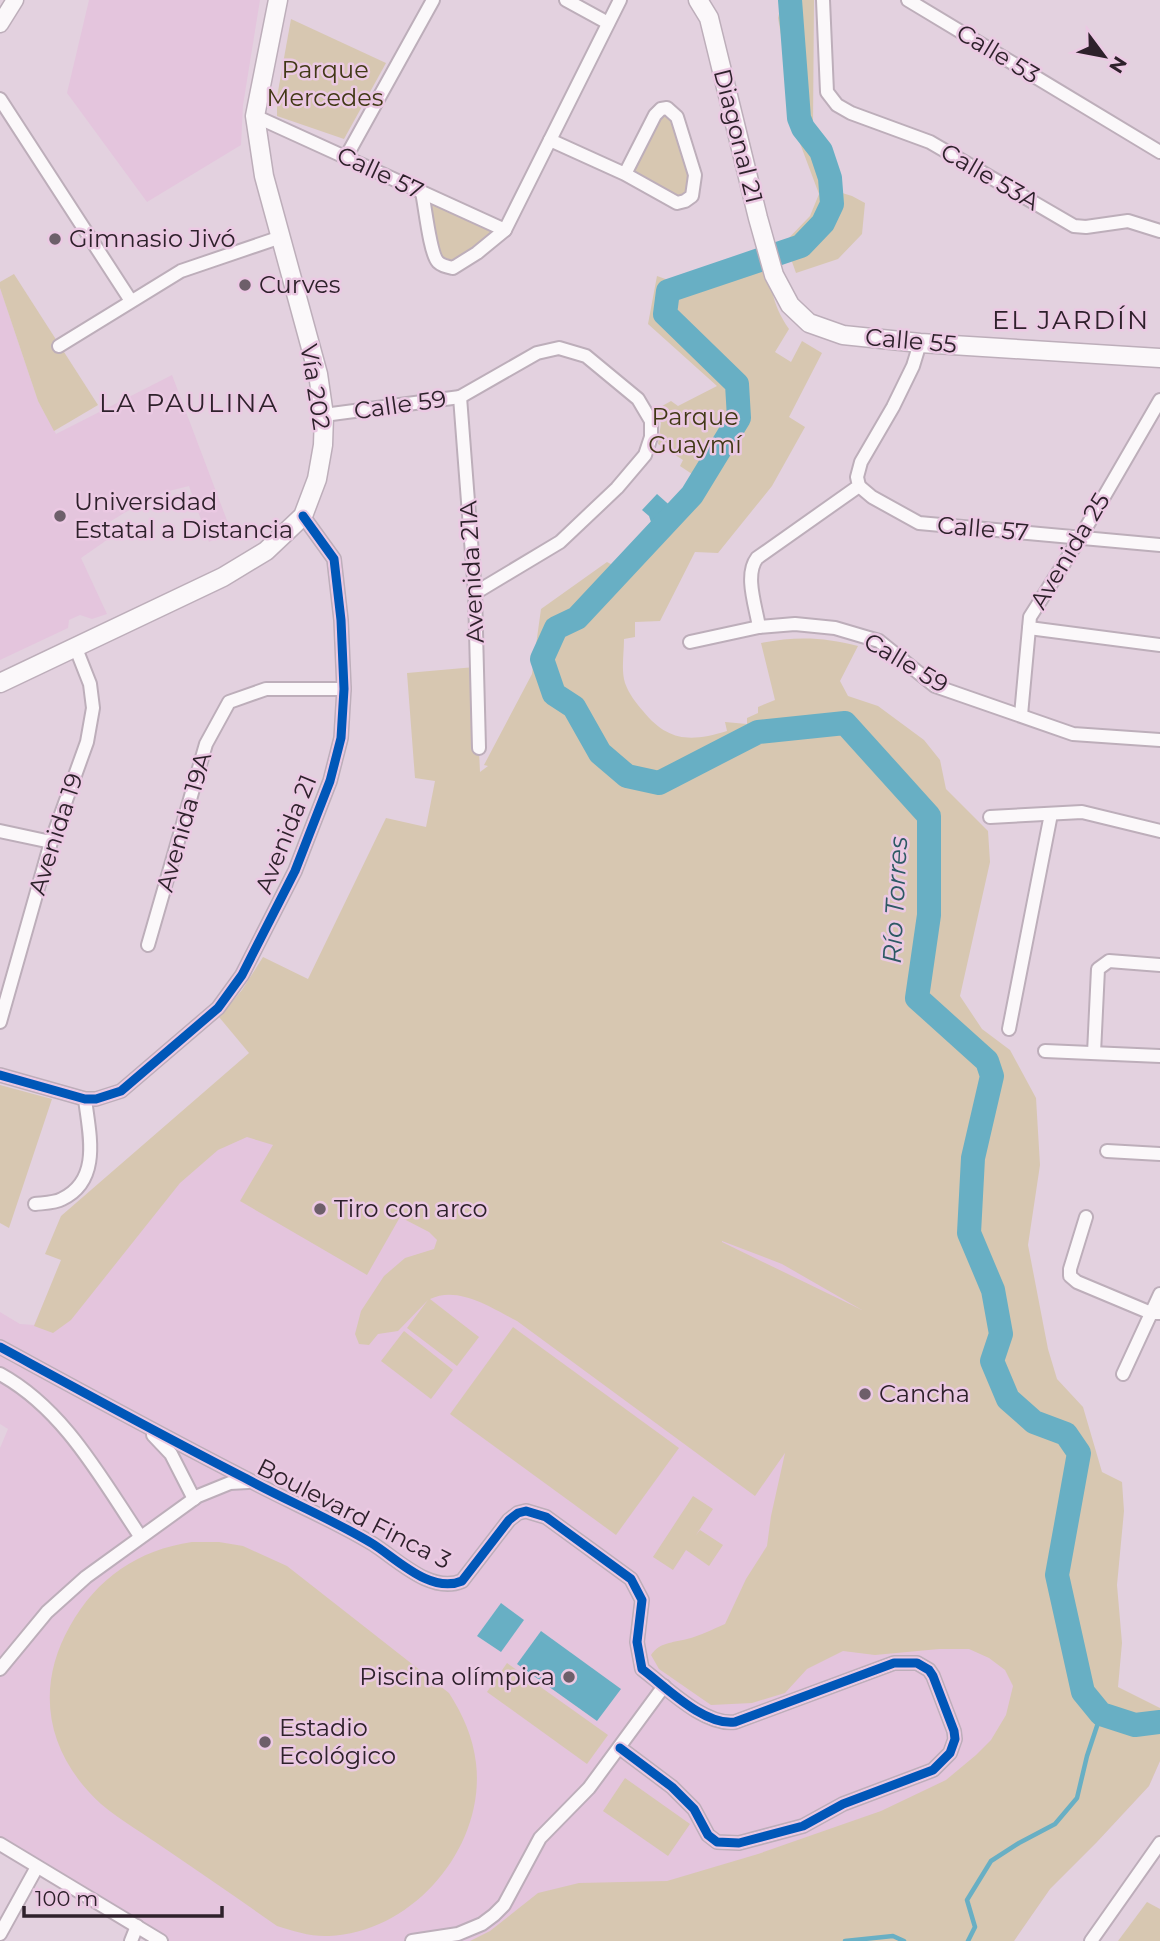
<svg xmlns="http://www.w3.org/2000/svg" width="1160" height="1941" font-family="Montserrat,sans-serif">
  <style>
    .built { fill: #e4c5dd }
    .green { fill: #d7c7b1; fill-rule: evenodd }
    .water { fill: #68afc4 }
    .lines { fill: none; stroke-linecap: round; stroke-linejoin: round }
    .stream { stroke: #68afc4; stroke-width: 4.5 }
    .river { stroke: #68afc4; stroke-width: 24 }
    .minor-casing { stroke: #bdaeba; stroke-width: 16 }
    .tertiary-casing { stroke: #bdaeba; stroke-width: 19 }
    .secondary-casing { stroke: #bdaeba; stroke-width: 21 }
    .minor { stroke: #fbf8fa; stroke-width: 12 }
    .tertiary { stroke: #fbf8fa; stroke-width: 16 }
    .secondary { stroke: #fbf8fa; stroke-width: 18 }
    .cycleway-casing { stroke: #ebc9e3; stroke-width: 13 }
    .cycleway { stroke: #0057b8; stroke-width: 9 }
    .poi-dot { fill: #6d5f6a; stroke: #ebc9e3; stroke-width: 2.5 }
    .labels { text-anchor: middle; stroke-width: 5; stroke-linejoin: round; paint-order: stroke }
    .street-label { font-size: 24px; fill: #2e212b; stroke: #ebc9e3 }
    .park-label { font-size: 24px; fill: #413815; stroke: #ebc9e3 }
    .poi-label { font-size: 24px; fill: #2e212b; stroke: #ebc9e3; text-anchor: start }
    .neighbourhood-label { font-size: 26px; letter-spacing: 2px; fill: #2e212b; stroke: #ebc9e3 }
    .water-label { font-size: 26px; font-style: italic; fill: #2c5964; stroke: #ebc9e3 }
  </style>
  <rect width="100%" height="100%" fill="#e3d1df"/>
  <g class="built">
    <path d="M89,0h171l-17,105 -2,40 -94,57 -80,-109z"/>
    <path d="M0,288l38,113 18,33 116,-59 59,156 -22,11 -20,-56 -24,6 -41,21 -16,10 6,12 -33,23 26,56 -15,5 -12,-4 -11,5 -1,8 -68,32z"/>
    <path d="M270,1049l564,120 249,523 77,69 -11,25 -53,57 -46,46 -36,52h-853l-161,-97v-396l8,-19 -8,-5v-112l20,12 14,1 25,-57z"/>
  </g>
  <g class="green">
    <path d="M780,0h34l-1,124 26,68 13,4 13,7 -3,31 -24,25 -42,14 -11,-31 25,-26 9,-22 -27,-72 -1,-32 -13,-72 4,-16z"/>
    <path d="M291,19l95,44 -42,76 -67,-23v-19z"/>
    <path d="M667,108l28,67 -10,26 -60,-27 30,-59z"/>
    <path d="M422,192l83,38 -28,23 -36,12z"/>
    <path d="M767,249c3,31 3,53 22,80l-14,23 16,10 11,-21 20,12 -33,64 16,10 -33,59 -54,67 -23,-1 -35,69 -25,1v15l-11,2c0,14 -3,32 1,44 4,11 11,20 18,28 25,31 48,31 84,20l-2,-9 22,2v-6l11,-5v-6l17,-7 -14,-57c35,-7 63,-6 97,3l-18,35 8,15 30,10 46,34 16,20 6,29 42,42 2,31 -30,134 22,33 28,21 26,48 4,67 -12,80 20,104 9,30 26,28 19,65 20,10 2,29 -7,74 5,58 -4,44 42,21v53l-11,25 -53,57 -46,46 -36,52h-544l20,-10 48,-38 41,-10 88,-2 91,-27 123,-43 65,-31 30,-25 15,-15 15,-25 7,-29 -8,-16 -16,-12 -20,-9h-30l-64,6 -32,-4 -36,18 -22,24 -33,10 -41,2 -52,-36 -8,-14c9,-13 21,-12 36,-16 13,-3 26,-10 38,-15l21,-45 21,-33 4,-30 14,-63 -30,43 -238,-175c-25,-13 -59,-36 -87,-22l49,38 -22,29 -50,-38 21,-28 -30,31 -20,3 -9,11 -10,-1 -4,-10 6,-23 23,-35 21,-18 29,-9 3,-9 -8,-8 -29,-15 -33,58 -127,-74 33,-56 -26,-8 -29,13 -38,33 -109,137 -18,13 -19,-7 27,-66 -16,-6 16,-38 188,-163 -30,-36 23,-27 21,-33 45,22 78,-161 40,9 9,-46 -20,-3 -8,-105 68,-6 5,105 8,-6 -4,-1 48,-91 9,-65 66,-47 15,8 70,-75 9,-15 -21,-14 3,-6 -25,-16 3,-21 -6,-13 16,-9 7,5 39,-20 -69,-62 9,-48 14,5zM722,1241l60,23 80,46 -140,-68z"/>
    <path d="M14,274l84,131 -44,26 -16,-30 -38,-113v-6z"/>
    <path d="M0,1085l52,14 -43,129 -9,-5z"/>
    <path d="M513,1327l166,121 -63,87 -166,-121z"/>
    <path d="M404,1331l49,39 -22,29 -50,-38z"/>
    <path d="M693,1496l20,13 -17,26 4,-5 23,15 -14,21 -23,-16 -13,20 -20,-13z"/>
    <path d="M192,1542h27l24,4 44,20 162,127c14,22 24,44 27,70 10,84 -63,170 -147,173 -17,1 -36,-5 -52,-10 -37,-26 -73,-51 -110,-76 -21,-15 -46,-29 -66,-46 -54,-49 -67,-115 -31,-178 27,-48 68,-76 122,-84z"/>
    <path d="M507,1663l101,72 -21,29 -100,-72z"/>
    <path d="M625,1778l65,46 -22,32 -65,-45z"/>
    <path d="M1147,1902l13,7v32h-42z"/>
  </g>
  <g class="water">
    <path d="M657,494l18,16 -27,30 -7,-7 10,-11 -2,-6 -7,-6z"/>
    <path d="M501,1603l23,17 -23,32 -24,-16z"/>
    <path d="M541,1631l80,58 -24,32 -80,-57z"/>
  </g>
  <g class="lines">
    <g class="stream">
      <path d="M845,1941l48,-5 11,5"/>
      <path d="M968,1941l7,-14 -8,-27 24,-39 28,-18 36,-19 22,-26 10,-42 14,-42"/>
    </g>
    <path class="river" d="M790,0l9,118 4,10 18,23 9,27 2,26 -9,19 -22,23 -133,45 -3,23 72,70 2,34 -47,77 -115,123 -21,10 -14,31 12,35 20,13 26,46 27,23 32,7 99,-51 87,-9 84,93v99l-12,83 70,63 5,15 -19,82 -4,75 24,57 8,44 -9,27 16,38 26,23 32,12 13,19 -22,122 26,117 18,22 34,11 25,-3"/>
    <g class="minor-casing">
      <g id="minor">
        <path d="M566,0l42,23"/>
        <path d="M823,0l4,92 10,13 14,8 79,29 144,84 12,1 42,-6 32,10"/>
        <path d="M908,0l252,152"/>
        <path d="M0,99l131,202"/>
        <path d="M255,116l250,114"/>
        <path d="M550,140l75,34 52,29 8,-2 7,-5 3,-21 -18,-58 -10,-9 -6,1 -6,6 -30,59"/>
        <path d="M346,157l87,-157"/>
        <path d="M422,192c3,14 8,62 16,70 4,4 10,5 15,6l24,-15 28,-23 115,-230"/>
        <path d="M59,346l122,-75 100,-34"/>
        <path d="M460,397l15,196 4,155"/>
        <path d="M324,415l136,-18 77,-44 22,-5 27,8 52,43 13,22v16l-6,18 -28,33 -57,54 -85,51"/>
        <path d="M859,486l13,11 47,26 241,22"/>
        <path d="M759,627c-3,-20 -15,-52 -2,-69l102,-72 -2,-9 4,-15 32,-55 20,-41 7,-23"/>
        <path d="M1029,628l131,17"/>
        <path d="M690,642l69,-15 36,-3 40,4 44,13 56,45 138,48 87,6"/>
        <path d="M1021,715l9,-98 50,-79 80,-138"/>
        <path d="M990,817l92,-5 78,19"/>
        <path d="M0,831l51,11"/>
        <path d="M148,945l58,-201 23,-42 37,-13h78"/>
        <path d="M0,1022l51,-180 36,-100 6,-34 -3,-24 -15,-38"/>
        <path d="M1009,1029l42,-215"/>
        <path d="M1045,1051l115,5"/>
        <path d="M1094,1053l4,-84 11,-8 51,4"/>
        <path d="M0,1075l85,24h11l25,-8 97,-83 24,-33 53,-104 35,-90 11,-43 3,-49 -3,-69 -7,-61 -31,-43"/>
        <path d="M1107,1151l53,3"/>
        <path d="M35,1204c8,-1 20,-1 27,-5 40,-19 27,-66 23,-100"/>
        <path d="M1086,1217l-16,52v7l7,6 74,31h9"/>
        <path d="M0,1347c81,44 163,89 245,131 42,23 87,41 128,66 25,16 58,50 89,37l47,-61 9,-7 8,-2 20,6 85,62 11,21 -5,42 5,27c24,18 62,57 93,53l159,-59h23l12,7 4,6 21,55 1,8 -5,14 -17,17 -90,34 -40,22 -64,17 -22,-1 -9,-7 -14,-26 -22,-22 -52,-39"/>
        <path d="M0,1374c64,35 101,104 140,162"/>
        <path d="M1123,1374l37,-80"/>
        <path d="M153,1435l18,19 23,45"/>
        <path d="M0,1669l47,-57 39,-35 112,-81 32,-13 18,-1"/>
        <path d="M0,1844l161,97"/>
        <path d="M0,1934l37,-67"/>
        <path d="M131,1941l6,-15"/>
        <path d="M412,1941l46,-7 24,-10 12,-9 10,-10 36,-67 49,-50 75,-102"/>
        <path d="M1091,1941l69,-98"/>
      </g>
    </g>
    <g class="tertiary-casing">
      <path id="tertiary" d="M0,24l15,-24"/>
    </g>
    <g class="secondary-casing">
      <g id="secondary">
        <path d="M698,0l11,18 49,200 16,57 16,30 19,18 34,12 77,8 240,15"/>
        <path d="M0,683l223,-106 43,-26 37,-35 14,-37 6,-34 1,-30 -6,-41 -54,-198 -9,-60 23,-116"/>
      </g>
    </g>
    <use href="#minor" class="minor"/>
    <use href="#tertiary" class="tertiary"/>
    <use href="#secondary" class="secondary"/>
    <g class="cycleway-casing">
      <g id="cycleway">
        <path d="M0,1075l85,24h11l25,-8 97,-83 24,-33 53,-104 35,-90 11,-43 3,-49 -3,-69 -7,-61 -31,-43"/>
        <path d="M0,1347c81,44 163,89 245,131 42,23 87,41 128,66 25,16 58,50 89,37l47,-61 9,-7 8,-2 20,6 85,62 11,21 -5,42 5,27c24,18 62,57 93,53l159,-59h23l12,7 4,6 21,55 1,8 -5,14 -17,17 -90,34 -40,22 -64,17 -22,-1 -9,-7 -14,-26 -22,-22 -52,-39"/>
      </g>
    </g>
    <use href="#cycleway" class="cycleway"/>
  </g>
  <g class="poi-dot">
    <circle cx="55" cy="239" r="7"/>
    <circle cx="245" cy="285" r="7"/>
    <circle cx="60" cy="516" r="7"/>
    <circle cx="320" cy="1209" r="7"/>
    <circle cx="865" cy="1394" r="7"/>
    <circle cx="569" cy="1677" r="7"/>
    <circle cx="265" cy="1742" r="7"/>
  </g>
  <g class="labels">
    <g class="street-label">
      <text transform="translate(998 54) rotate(31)" y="8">Calle 53</text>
      <text transform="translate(738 136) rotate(76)" y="8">Diagonal 21</text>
      <text transform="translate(380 173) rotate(25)" y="8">Calle 57</text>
      <text transform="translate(990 177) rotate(30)" y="8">Calle 53A</text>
      <text transform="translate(911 341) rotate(5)" y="8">Calle 55</text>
      <text transform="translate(315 387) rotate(81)" y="8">Vía 202</text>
      <text transform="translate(400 405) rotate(-8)" y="8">Calle 59</text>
      <text transform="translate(983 529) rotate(5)" y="8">Calle 57</text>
      <text transform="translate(1070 551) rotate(-59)" y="8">Avenida 25</text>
      <text transform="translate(472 572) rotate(-93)" y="8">Avenida 21A</text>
      <text transform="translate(906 663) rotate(31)" y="8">Calle 59</text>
      <text transform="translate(184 822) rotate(-74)" y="8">Avenida 19A</text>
      <text transform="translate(56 834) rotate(-72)" y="8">Avenida 19</text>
      <text transform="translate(286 834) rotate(-68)" y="8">Avenida 21</text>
      <text transform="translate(354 1514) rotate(27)" y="8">Boulevard Finca 3</text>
    </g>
    <g class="park-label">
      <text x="325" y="78">Parque<tspan x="325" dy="28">Mercedes</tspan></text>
      <text x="695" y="425">Parque<tspan x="695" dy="28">Guaymí</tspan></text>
    </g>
    <g class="poi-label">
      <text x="69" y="247">Gimnasio Jivó</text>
      <text x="259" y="293">Curves</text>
      <text x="74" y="510">Universidad<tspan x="74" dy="28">Estatal a Distancia</tspan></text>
      <text x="334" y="1217">Tiro con arco</text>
      <text x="879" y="1402">Cancha</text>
      <text x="555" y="1685" text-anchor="end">Piscina olímpica</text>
      <text x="279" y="1736">Estadio<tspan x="279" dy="28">Ecológico</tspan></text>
    </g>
    <g class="neighbourhood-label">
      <text x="1071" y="329">EL JARDÍN</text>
      <text x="189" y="412">LA PAULINA</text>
    </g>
    <g class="water-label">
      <text transform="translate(895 900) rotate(-87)" y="9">Río Torres</text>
    </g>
  </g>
  <g transform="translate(1104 56) rotate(122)" stroke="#ebc9e3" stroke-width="5" paint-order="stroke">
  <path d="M0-5L12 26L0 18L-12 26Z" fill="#2e212b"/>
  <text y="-10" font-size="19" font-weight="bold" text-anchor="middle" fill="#2e212b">N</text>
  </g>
  <path d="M24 1906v10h198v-10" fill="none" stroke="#2e212b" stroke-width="3.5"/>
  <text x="35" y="1906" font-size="21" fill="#2e212b" stroke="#ebc9e3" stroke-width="5" paint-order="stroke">100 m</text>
</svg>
